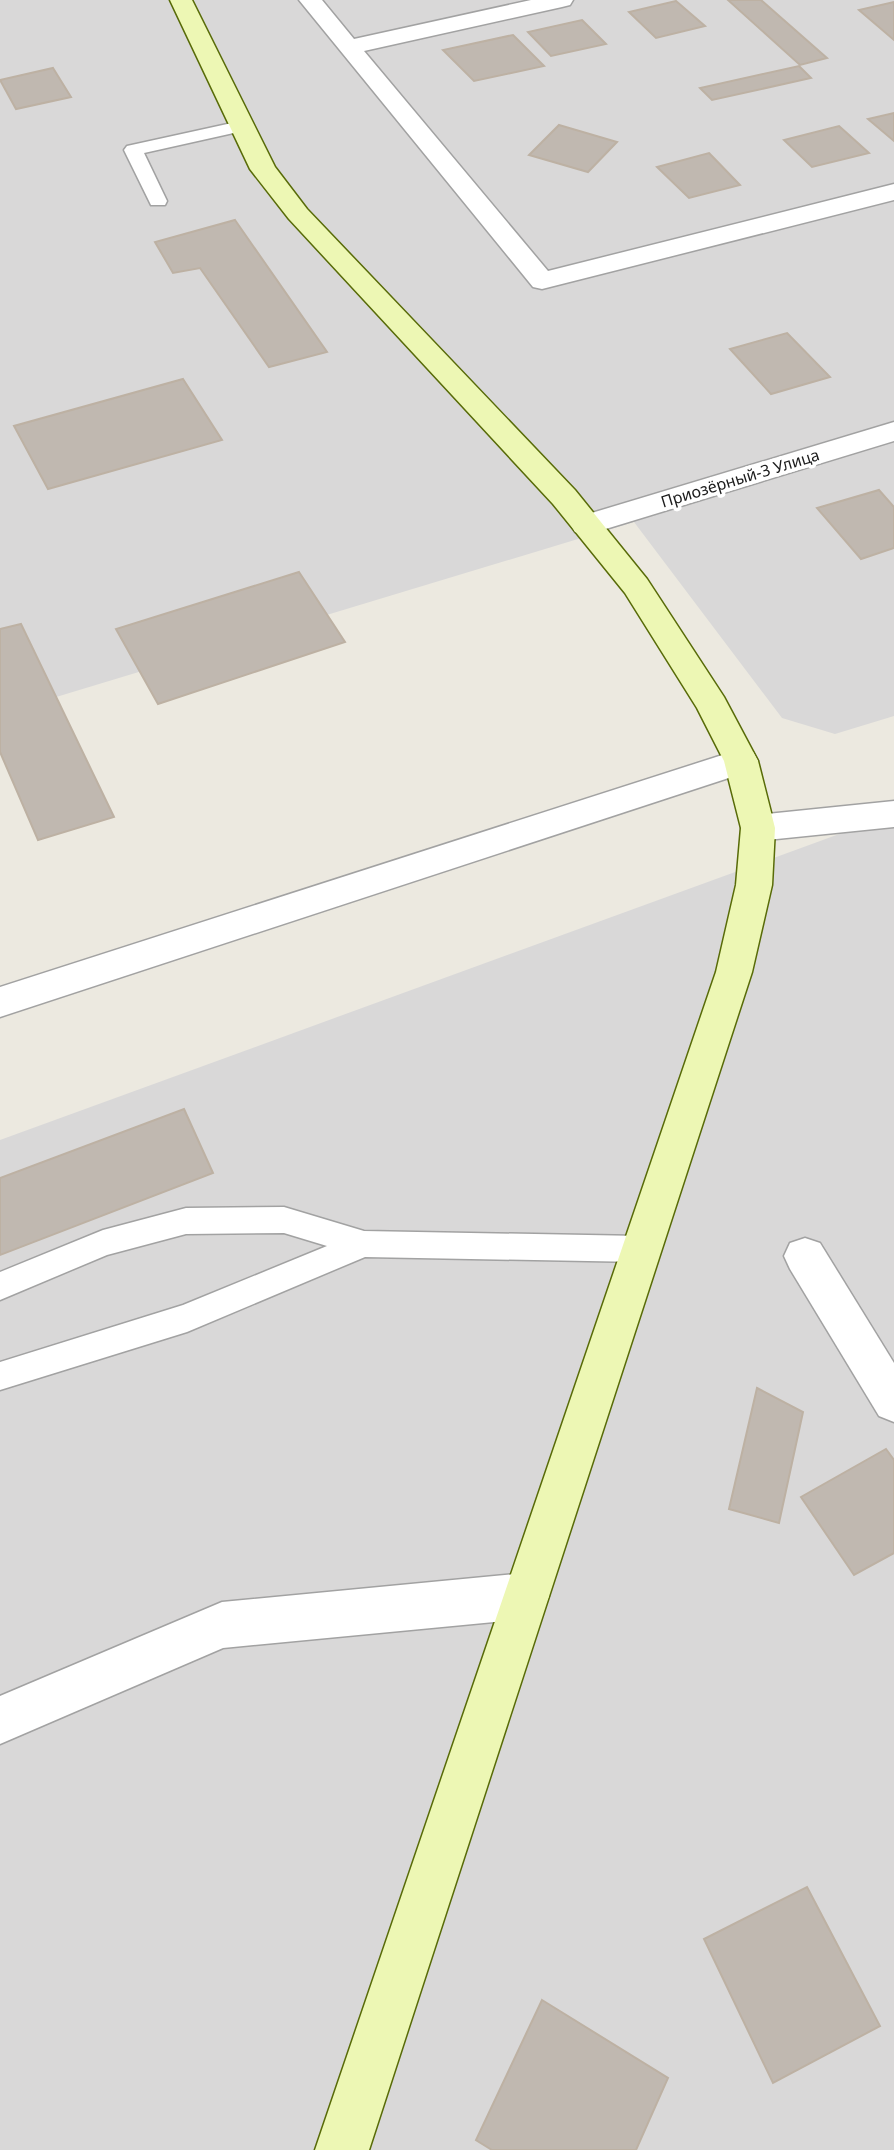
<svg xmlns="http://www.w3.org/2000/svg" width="894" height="2150" font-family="'Noto Sans',sans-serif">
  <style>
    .residential { fill: #d9d8d8 }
    .building { fill: #c0b8b0; stroke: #bdb1a3; stroke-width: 2 }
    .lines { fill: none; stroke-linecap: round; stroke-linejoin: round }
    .lane-casing { stroke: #a2a2a2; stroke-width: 3 }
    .street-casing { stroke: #a2a2a2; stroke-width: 3 }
    .secondary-casing { stroke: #586b08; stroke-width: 3 }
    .lane { fill: #fff; fill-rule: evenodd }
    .street { fill: #fff; fill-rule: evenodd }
    .secondary { fill: #edf7b4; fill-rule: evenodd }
    .labels { text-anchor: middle; stroke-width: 7; stroke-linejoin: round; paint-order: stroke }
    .far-street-label { font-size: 16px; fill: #1b1b1b; stroke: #fff }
  </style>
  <rect width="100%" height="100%" fill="#ece9e0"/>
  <g class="residential">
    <path d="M0,0h894v716l-59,18 -53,-16 -148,-196 -634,192z"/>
    <path d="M894,814v1336h-894v-1010z"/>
  </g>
  <g class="building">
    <path d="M728,0h33l66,58 -27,7z"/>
    <path d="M676,1l29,25 -49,12 -27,-26z"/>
    <path d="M894,2v38l-35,-30z"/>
    <path d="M582,20l24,24 -55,12 -23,-24z"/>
    <path d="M513,35l31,31 -70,15 -31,-31z"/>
    <path d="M799,66l12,12 -99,22 -12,-12z"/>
    <path d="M53,68l18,29 -55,12 -16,-29z"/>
    <path d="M894,113v28l-26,-22z"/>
    <path d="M559,125l58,17 -29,30 -59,-17z"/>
    <path d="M839,126l30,27 -57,14 -28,-27z"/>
    <path d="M709,153l31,32 -51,13 -32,-31z"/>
    <path d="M235,220l92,132 -58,15 -69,-99 -27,5 -18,-31z"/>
    <path d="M787,333l43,44 -59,17 -41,-45z"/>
    <path d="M183,379l39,61 -174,49 -34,-63z"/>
    <path d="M879,490l15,17v41l-33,11 -44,-51z"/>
    <path d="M299,572l46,70 -187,62 -42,-75z"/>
    <path d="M21,624l93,193 -76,23 -38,-88v-123z"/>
    <path d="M184,1109l29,64 -213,82v-77z"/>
    <path d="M757,1388l46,24 -24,111 -50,-14z"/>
    <path d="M886,1449l8,11v93l-40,22 -53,-78z"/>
    <path d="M807,1887l73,139 -107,57 -69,-144z"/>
    <path d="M542,2000l126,78 -32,72h-144l-16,-10z"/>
  </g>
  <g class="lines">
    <g class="lane-casing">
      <g id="lane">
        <path d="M241,121l6,1 3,4 -3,4 -103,23 23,48 -2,4h-14l-27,-55 3,-4z"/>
        <path d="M284,1207l80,24 277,5 11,4 4,9 -4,9 -11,4 -276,-5 -178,75 -187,58v-28l183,-57 144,-59 -43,-13 -98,1 -79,21 -107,45v-28l103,-42 83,-22z"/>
      </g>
    </g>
    <g class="street-casing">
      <g id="street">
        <path d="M299,0h23l32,39 177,-39h42l-3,5 -8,2 -198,44 184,220 346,-87v16l-352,89 -9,-2z"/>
        <path d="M894,422v19l-308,94 -11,-3 -4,-7 4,-7z"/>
        <path d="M741,749l12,3 5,9 -5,9 -753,247v-30z"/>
        <path d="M894,801v26l-136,14 -12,-4 -5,-9 5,-9 12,-4z"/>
        <path d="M805,1238l15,5 74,120v59l-15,-6 -89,-147 -6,-13 6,-13z"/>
        <path d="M526,1573l16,7 7,16 -7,16 -16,7 -303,29 -223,96v-48l222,-94z"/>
      </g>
    </g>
    <g class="secondary-casing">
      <path id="secondary" d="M170,0h22l83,167 32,42 268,281 72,89 77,118 34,64 17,67 -3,57 -20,87 -383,1178h-54l401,-1178 20,-87 5,-57 -17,-67 -27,-53 -72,-115 -72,-89 -264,-285 -39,-50z"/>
    </g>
    <use href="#lane" class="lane"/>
    <use href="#street" class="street"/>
    <use href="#secondary" class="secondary"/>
  </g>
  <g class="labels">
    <g class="far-street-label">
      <text transform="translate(740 478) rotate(-17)" y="6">Приозёрный-3 Улица</text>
    </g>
  </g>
</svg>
